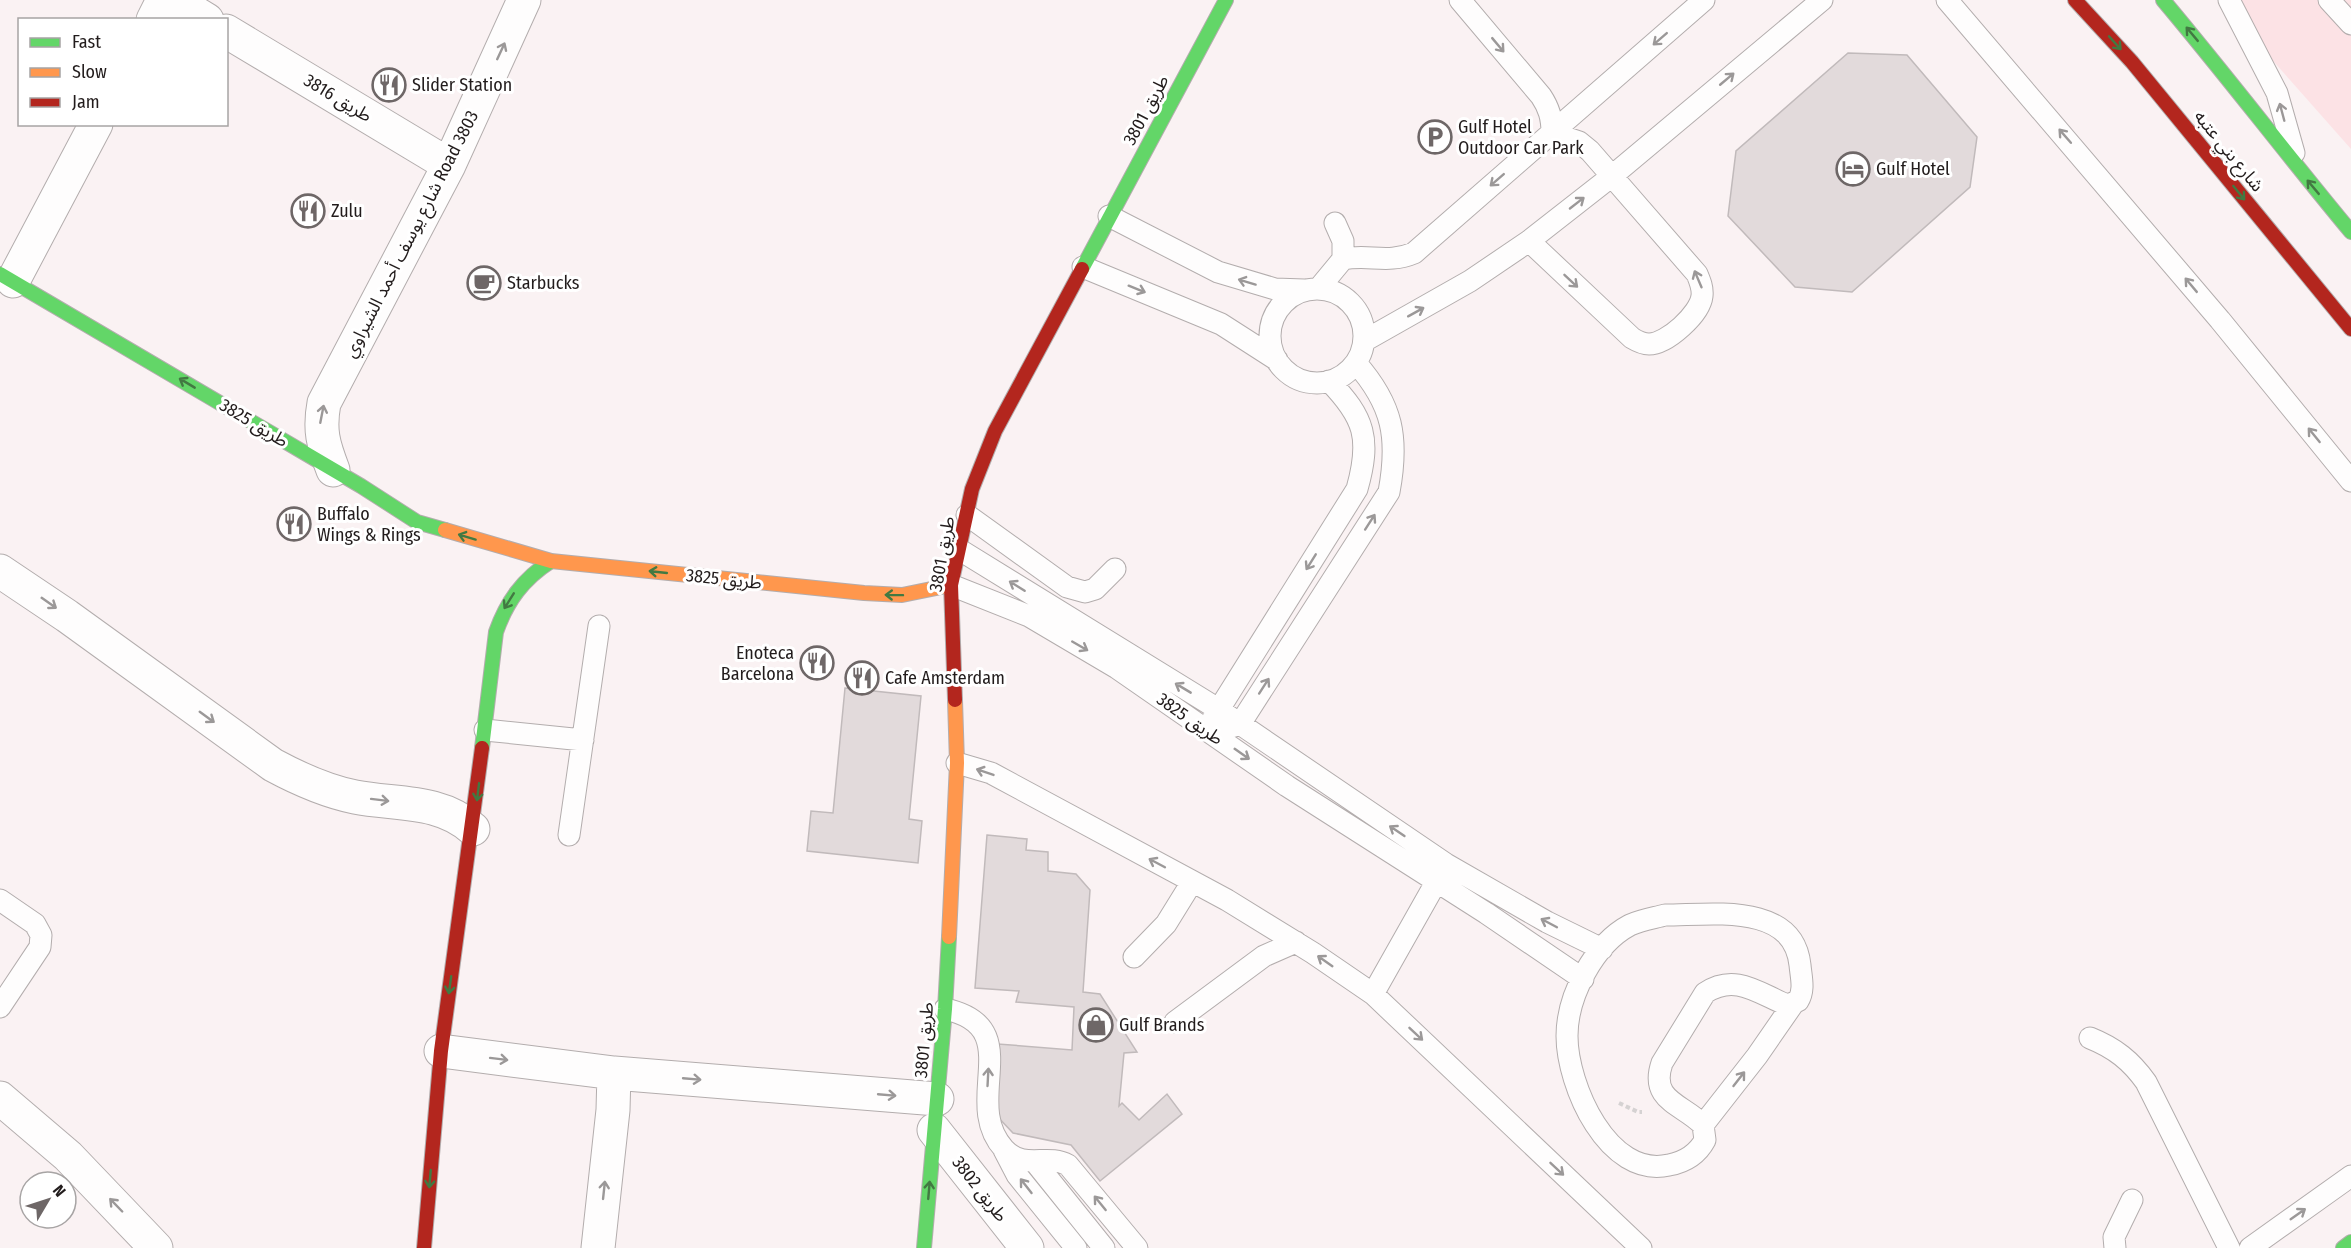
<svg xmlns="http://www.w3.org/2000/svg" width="2351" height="1248" font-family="'Fira Sans Condensed','Noto Sans Arabic',sans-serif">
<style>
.green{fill:#fce2e5}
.building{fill:#e2dadb;stroke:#c1babb;stroke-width:1.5}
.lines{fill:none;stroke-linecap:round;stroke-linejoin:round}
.lane-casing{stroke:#b3adad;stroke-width:23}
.street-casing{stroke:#b3adad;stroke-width:35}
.fast-casing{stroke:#b3adad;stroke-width:16}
.slow-casing{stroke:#b3adad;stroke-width:16}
.jam-casing{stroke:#b3adad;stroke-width:16}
.path{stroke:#d5d2d2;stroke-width:4;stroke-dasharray:4.5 3;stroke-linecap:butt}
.lane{stroke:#fefdfd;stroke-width:21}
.street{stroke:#fefdfd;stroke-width:33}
.fast{stroke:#63d668;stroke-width:14}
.slow{stroke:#ff974d;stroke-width:14}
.jam{stroke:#b3261e;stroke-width:14}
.oneway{stroke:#427942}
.oneway2{stroke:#9b9898}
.labels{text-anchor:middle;stroke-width:6;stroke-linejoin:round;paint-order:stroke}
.poi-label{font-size:18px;fill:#221c1c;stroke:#fff;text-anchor:start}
.street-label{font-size:18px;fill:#221c1c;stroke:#fff}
</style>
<rect width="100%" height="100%" fill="#faf2f3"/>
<!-- green -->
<path class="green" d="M2239,0h112v149l-84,-95z"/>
<!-- building -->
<path class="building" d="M1848,53l59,2 70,82 -7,50 -118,105 -57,-5 -67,-71 8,-65z
M845,688l76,8 -12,123 13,2 -4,42 -111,-12 4,-40 22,2z
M987,835l40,4 -1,11 22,2v19l28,3 14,16 -7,102 17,2 37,58 -13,1 -5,53 3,-3 17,17 28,-26 15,20 -82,67 -29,-36 -58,-12 -18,-19 3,-70 74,6 2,-43 -58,-5 3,-11 -44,-3z"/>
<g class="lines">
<defs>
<path id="lane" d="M1460,0l81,96c8,12 11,22 11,37l27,9 11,9 107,123c3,7 6,14 5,22 -2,18 -35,48 -53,48 -6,0 -12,-3 -17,-6l-103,-97
M1947,0l273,320 131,161
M2229,0l48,93 17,60
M2329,0l22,24
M1109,216l109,56 57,17 29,1
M1335,223l8,18v18
M1083,267l138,57 56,36
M1319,288l24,-29c26,-5 45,5 71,-6l290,-253
M1270 336a47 47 0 1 1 94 0a47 47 0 1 1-94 0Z
M1364,341l106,-60 59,-40 83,-65 210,-176
M967,515l100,72 18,5 10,-3 20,-20
M960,550l258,159 228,155 101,58 55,27
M951,585l78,31 88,52 170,118 199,127 97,66
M1211,722l146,-233c14,-50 8,-71 -28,-108
M1228,728l12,-4 149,-232c10,-54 4,-87 -33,-129
M485,730l98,10
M957,763l34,10 236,127 86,53 60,41 268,254
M569,835l30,-209
M0,900l35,24 6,11 -1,12 -40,60
M1665,915c47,0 128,-13 135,50 1,12 5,25 -2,36l-11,4c-29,-12 -52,-32 -82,-12l-43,70c-13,38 21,41 41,62l2,15c-8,15 -20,22 -36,25 -61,14 -102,-80 -102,-129 0,-40 27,-92 63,-111 11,-5 24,-7 35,-10z
M1134,957l32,-33 26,-42
M1373,994l70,-124
M945,1009c84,18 15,92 59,140 21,22 42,4 64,16l69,83
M1175,1022l89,-66 32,-14
M2090,1038c25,10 41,23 56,44l83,166
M1703,1125l54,-69 36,-52
M1004,1150l13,25 59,73
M1035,1162l69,86
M2115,1248l-1,-11 18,-37
M2250,1248l101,-72"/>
<path id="street" d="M174,0l33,20
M153,20l10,-20
M226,31l223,134
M13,281l83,-157
M333,470c-10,-26 -14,-40 -9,-67l125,-238 75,-165
M0,571l67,45 206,149c26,14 52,26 82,32 41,8 85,2 118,32
M441,1051l173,22 323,26
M0,1098l68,58 88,92
M934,1130l93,118
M598,1248l15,-138 1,-37"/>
<path id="fast" d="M2163,0c64,76 124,155 188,232
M1082,269l144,-269
M0,274l361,212 56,36 28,8
M482,748l14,-116c11,-31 27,-53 55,-71
M924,1248l21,-239 4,-72
M2343,1248l8,-6"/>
<path id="slow" d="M445,530l106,31 313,32 38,2 49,-10
M949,937l8,-174 -2,-63"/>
<path id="jam" d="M2075,0l57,62 219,267
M955,700l-4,-115 21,-96 23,-58 87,-162
M424,1248l17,-197 41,-303"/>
</defs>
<!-- lane casing -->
<use href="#lane" class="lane-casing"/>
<!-- street casing -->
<use href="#street" class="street-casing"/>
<!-- fast casing -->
<use href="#fast" class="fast-casing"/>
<!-- slow casing -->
<use href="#slow" class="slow-casing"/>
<!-- jam casing -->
<use href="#jam" class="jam-casing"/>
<!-- path -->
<path class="path" d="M1619,1103l19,9h4"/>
<!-- lane -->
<use href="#lane" class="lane"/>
<!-- street -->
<use href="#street" class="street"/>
<!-- fast -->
<use href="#fast" class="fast"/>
<!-- slow -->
<use href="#slow" class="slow"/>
<!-- jam -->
<use href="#jam" class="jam"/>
</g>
<!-- one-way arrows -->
<defs><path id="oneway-shaft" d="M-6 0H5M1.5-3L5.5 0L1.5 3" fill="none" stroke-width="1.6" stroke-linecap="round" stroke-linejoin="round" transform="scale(1.5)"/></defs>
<g class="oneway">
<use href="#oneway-shaft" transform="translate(2192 34) rotate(-130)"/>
<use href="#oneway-shaft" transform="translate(2115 43) rotate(48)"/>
<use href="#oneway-shaft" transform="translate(2313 187) rotate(-130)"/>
<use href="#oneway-shaft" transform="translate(2239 193) rotate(51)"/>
<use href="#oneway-shaft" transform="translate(187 383) rotate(-149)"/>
<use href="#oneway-shaft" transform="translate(467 537) rotate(-163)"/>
<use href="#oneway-shaft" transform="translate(658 572) rotate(-174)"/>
<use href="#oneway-shaft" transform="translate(894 595) rotate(-179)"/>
<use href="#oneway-shaft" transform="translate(509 601) rotate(122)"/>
<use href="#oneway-shaft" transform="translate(478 792) rotate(97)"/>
<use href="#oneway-shaft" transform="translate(450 985) rotate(98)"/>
<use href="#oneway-shaft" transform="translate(430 1179) rotate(95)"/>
<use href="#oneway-shaft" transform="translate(929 1190) rotate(-85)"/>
</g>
<g class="oneway2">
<use href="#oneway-shaft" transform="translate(1660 39) rotate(139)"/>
<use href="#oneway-shaft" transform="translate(1498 45) rotate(50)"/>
<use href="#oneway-shaft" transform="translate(501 51) rotate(-65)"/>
<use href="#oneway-shaft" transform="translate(1727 79) rotate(-40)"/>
<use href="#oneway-shaft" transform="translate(2282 112) rotate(-105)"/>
<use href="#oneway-shaft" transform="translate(2065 136) rotate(-131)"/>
<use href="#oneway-shaft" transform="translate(1497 180) rotate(139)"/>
<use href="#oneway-shaft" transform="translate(1577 203) rotate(-38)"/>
<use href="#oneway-shaft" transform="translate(1698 279) rotate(-113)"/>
<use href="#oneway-shaft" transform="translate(1571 281) rotate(43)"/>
<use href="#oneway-shaft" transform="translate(1247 282) rotate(-163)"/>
<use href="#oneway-shaft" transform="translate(2191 285) rotate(-130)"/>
<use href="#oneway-shaft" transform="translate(1137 289) rotate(22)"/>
<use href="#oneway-shaft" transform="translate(1416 312) rotate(-29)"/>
<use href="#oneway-shaft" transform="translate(322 414) rotate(-79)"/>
<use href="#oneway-shaft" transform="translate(2314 435) rotate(-129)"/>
<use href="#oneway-shaft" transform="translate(1370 522) rotate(-57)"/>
<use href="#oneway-shaft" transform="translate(1311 562) rotate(122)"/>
<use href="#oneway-shaft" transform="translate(1017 586) rotate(-148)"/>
<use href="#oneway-shaft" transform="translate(49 603) rotate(35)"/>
<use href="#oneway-shaft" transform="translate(1080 646) rotate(30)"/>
<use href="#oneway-shaft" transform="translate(1264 686) rotate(-57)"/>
<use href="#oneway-shaft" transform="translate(1183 688) rotate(-149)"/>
<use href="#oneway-shaft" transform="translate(207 717) rotate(36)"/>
<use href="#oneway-shaft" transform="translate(1242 754) rotate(35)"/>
<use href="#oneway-shaft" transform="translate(985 772) rotate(-161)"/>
<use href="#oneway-shaft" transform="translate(380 800) rotate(7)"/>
<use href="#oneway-shaft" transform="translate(1397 831) rotate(-146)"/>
<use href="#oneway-shaft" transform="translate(1157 863) rotate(-152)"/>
<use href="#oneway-shaft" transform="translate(1549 923) rotate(-152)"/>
<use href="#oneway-shaft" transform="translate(1325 961) rotate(-145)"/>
<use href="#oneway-shaft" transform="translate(1416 1034) rotate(43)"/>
<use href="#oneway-shaft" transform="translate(499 1059) rotate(7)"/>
<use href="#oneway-shaft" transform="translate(988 1077) rotate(-87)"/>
<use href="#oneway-shaft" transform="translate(692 1079) rotate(5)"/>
<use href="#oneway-shaft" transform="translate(1739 1079) rotate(-52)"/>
<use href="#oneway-shaft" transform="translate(887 1095) rotate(5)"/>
<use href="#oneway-shaft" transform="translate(1557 1169) rotate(43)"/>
<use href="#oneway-shaft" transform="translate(1026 1186) rotate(-128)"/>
<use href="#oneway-shaft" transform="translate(604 1190) rotate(-84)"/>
<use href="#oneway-shaft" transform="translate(1100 1203) rotate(-129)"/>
<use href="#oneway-shaft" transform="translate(116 1205) rotate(-134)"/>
<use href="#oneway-shaft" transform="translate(2298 1214) rotate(-35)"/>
</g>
<!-- icons -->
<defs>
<symbol id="restaurant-ring" viewBox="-11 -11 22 22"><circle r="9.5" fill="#fff" stroke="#6e6767" stroke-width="1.5"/><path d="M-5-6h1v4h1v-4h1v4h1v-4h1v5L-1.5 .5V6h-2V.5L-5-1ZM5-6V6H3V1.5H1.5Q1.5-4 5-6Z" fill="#6e6767"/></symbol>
<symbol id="parking-ring" viewBox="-11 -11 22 22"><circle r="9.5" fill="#fff" stroke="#6e6767" stroke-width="1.5"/><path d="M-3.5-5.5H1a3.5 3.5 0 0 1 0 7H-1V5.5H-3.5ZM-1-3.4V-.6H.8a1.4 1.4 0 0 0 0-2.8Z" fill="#6e6767"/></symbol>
<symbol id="hotel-ring" viewBox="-11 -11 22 22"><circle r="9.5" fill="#fff" stroke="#6e6767" stroke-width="1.5"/><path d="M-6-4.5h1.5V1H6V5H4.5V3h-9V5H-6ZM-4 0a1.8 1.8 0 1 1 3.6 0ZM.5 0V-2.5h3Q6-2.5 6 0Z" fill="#6e6767"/></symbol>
<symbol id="cafe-ring" viewBox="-11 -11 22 22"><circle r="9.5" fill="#fff" stroke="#6e6767" stroke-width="1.5"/><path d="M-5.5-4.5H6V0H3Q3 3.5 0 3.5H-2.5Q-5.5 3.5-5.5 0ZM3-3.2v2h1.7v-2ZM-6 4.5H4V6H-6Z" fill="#6e6767"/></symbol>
<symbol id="shop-ring" viewBox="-11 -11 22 22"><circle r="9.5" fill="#fff" stroke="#6e6767" stroke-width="1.5"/><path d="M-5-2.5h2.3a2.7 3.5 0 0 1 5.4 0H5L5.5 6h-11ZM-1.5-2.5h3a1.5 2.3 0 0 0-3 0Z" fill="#6e6767"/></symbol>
</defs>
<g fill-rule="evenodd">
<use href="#restaurant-ring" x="370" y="66" width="38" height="38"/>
<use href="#parking-ring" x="1416" y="118" width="38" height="38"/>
<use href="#hotel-ring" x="1834" y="150" width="38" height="38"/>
<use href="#restaurant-ring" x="289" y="192" width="38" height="38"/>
<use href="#cafe-ring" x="465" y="264" width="38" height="38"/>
<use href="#restaurant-ring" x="275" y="505" width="38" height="38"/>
<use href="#restaurant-ring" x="798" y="644" width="38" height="38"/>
<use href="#restaurant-ring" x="843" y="659" width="38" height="38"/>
<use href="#shop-ring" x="1077" y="1006" width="38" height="38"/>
</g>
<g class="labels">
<!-- poi labels -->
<g class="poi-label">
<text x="412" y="91">Slider Station</text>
<text x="1458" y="133">Gulf Hotel<tspan x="1458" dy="21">Outdoor Car Park</tspan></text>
<text x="1876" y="175">Gulf Hotel</text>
<text x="331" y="217">Zulu</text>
<text x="507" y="289">Starbucks</text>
<text x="317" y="520">Buffalo<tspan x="317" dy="21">Wings &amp; Rings</tspan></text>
<text x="794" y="659" text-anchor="end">Enoteca<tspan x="794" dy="21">Barcelona</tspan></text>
<text x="885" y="684">Cafe Amsterdam</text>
<text x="1119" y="1031">Gulf Brands</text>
</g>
<!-- street labels -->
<g class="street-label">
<text transform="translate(338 98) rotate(31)" y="6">طريق 3816</text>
<text transform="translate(1146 110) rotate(-62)" y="6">طريق 3801</text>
<text transform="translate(2229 151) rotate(51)" y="6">شارع بني عتبه</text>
<text transform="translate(411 234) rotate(-63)" y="6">شارع يوسف أحمد الشيراوي Road 3803</text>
<text transform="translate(254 423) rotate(31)" y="6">طريق 3825</text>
<text transform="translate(942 554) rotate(-80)" y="6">طريق 3801</text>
<text transform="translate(724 579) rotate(6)" y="6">طريق 3825</text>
<text transform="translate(1190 719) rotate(35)" y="6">طريق 3825</text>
<text transform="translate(924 1040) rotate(-85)" y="6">طريق 3801</text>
<text transform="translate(980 1189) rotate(52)" y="6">طريق 3802</text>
</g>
</g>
<!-- legend -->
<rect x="18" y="18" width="210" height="108" fill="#ffffff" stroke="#a7a4a4" stroke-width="1.5"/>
<rect x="30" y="38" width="30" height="9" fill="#63d668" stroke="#a7a4a4" stroke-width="1.5"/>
<text x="72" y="48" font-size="18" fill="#221c1c">Fast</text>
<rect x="30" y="68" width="30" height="9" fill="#ff974d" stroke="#a7a4a4" stroke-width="1.5"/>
<text x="72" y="78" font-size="18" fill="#221c1c">Slow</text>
<rect x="30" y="98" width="30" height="9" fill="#b3261e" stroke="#a7a4a4" stroke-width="1.5"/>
<text x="72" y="108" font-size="18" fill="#221c1c">Jam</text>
<!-- north arrow -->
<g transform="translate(48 1200) rotate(51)"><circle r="28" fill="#ffffff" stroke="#a7a4a4" stroke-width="1.5"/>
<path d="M0-4.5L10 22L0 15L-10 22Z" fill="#6e6767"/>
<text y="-9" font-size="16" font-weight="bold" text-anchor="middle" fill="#221c1c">N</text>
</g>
</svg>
